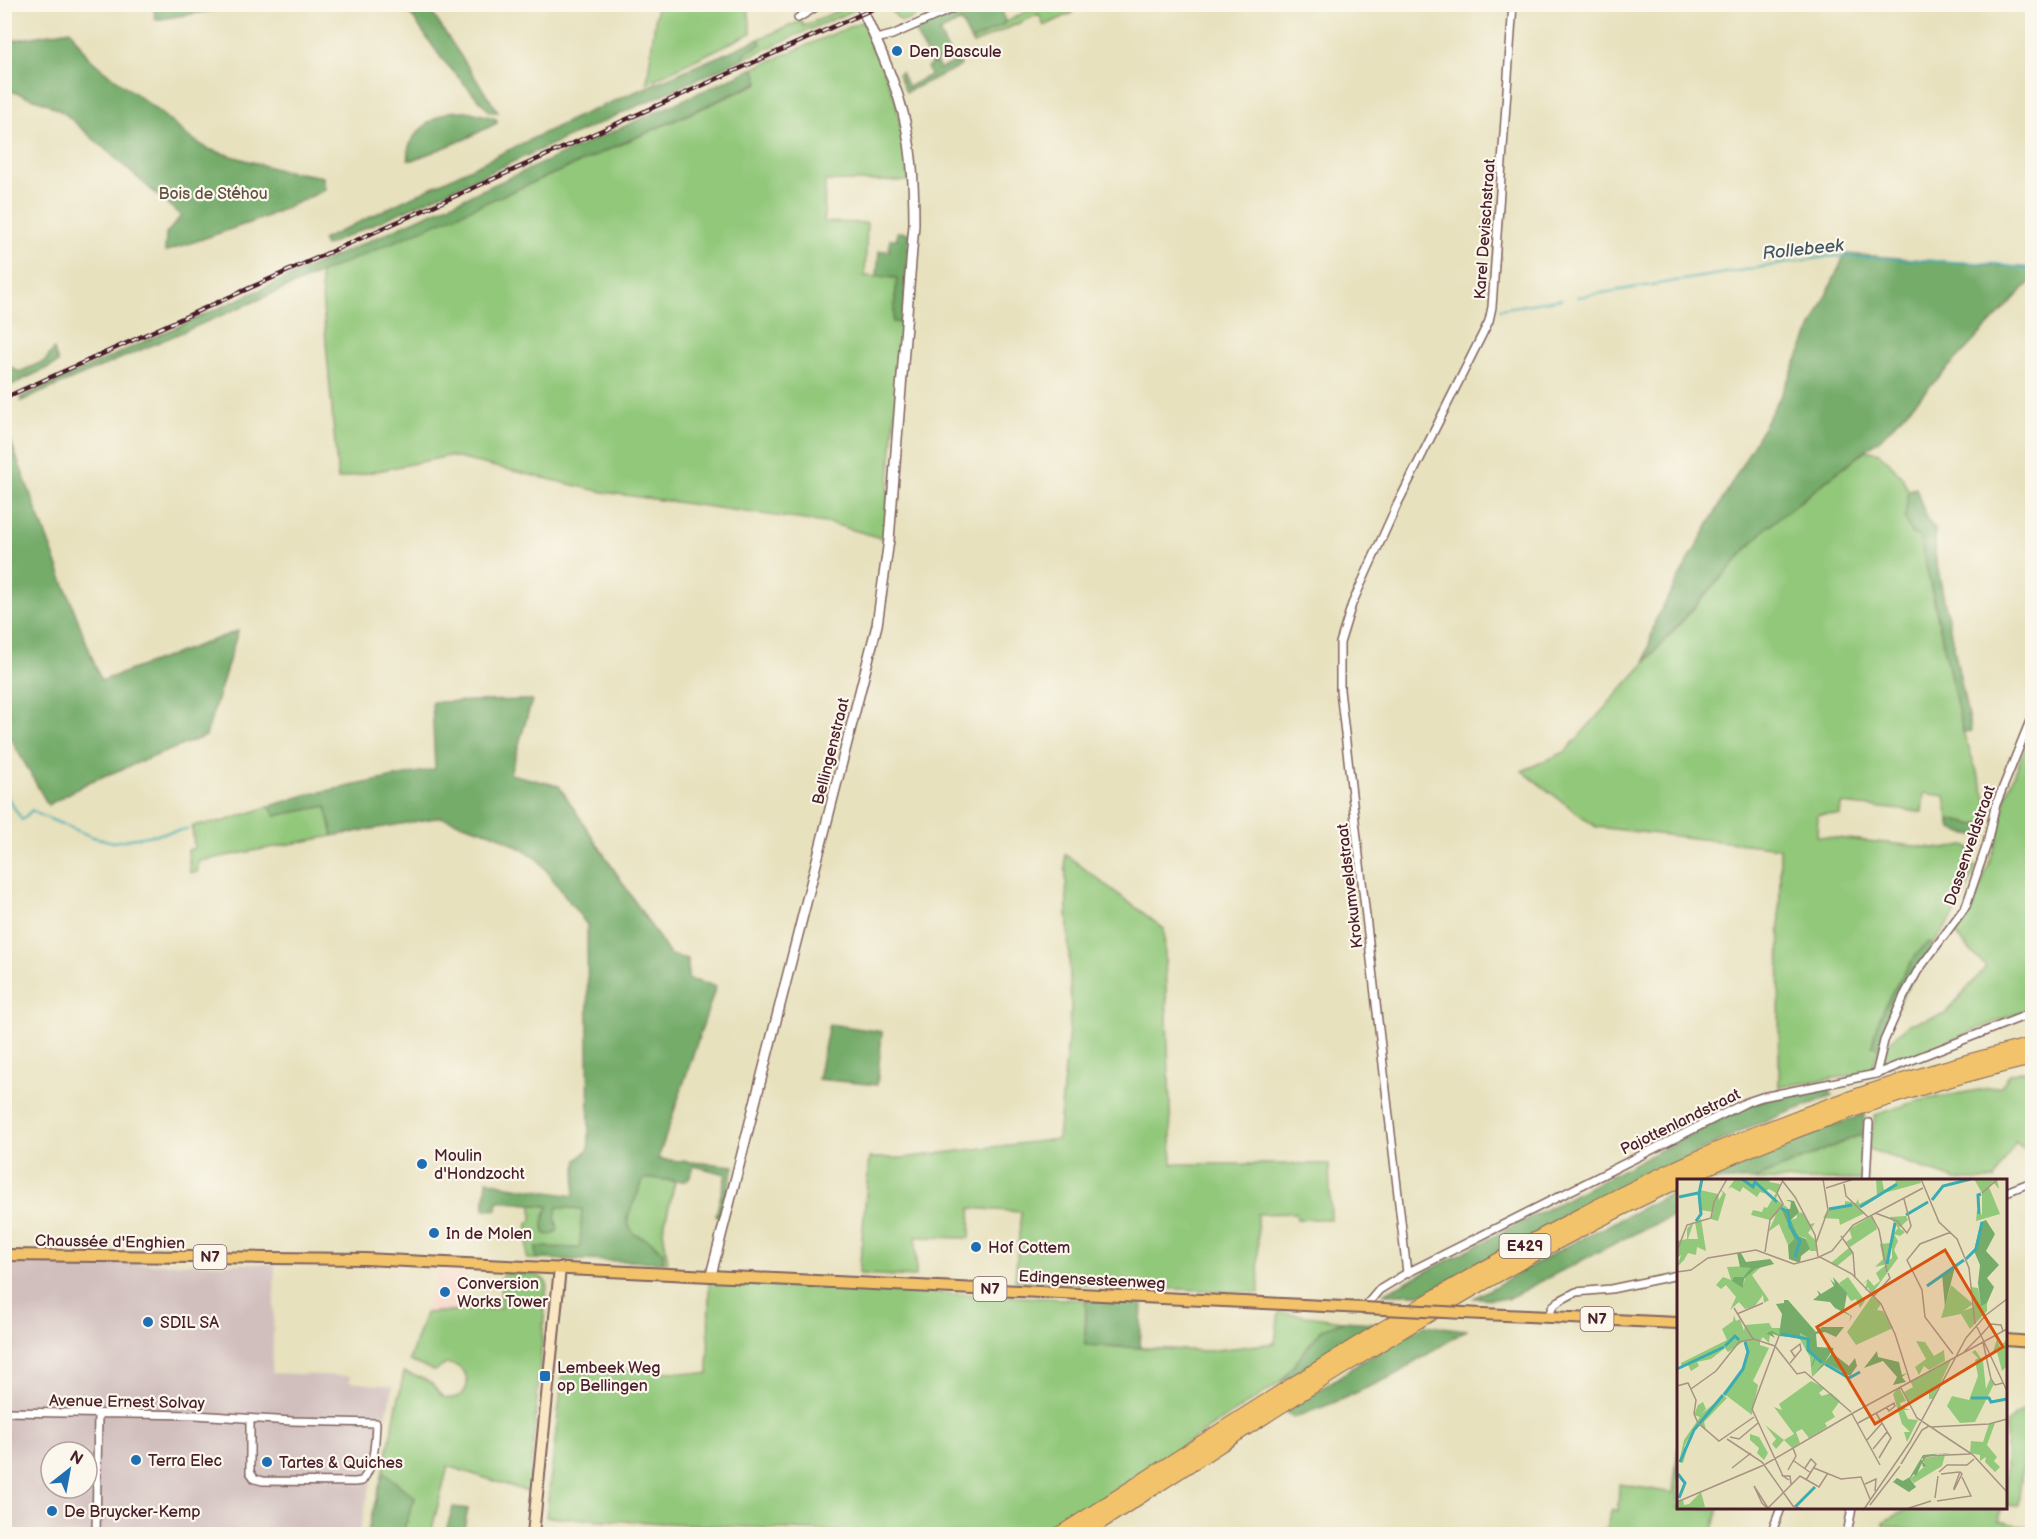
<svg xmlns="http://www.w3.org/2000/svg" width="2037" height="1539" font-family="'Balsamiq Sans',sans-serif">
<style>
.built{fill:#f6d2c4}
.industrial{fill:#d1bfbe;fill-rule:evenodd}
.green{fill:#92c87a;stroke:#6e7452;stroke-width:1.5}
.forest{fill:#75ac6a;stroke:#60664a;stroke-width:1.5}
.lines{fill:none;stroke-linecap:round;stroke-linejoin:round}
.stream{stroke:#3aacb2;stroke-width:2}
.minor-casing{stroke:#81635e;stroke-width:10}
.tertiary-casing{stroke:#81635e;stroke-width:12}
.secondary-casing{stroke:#81635e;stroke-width:14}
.primary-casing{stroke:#81635e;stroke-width:14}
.motorway-casing{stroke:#81635e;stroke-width:16}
.minor{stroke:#fff;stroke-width:7}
.tertiary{stroke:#fff;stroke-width:9}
.secondary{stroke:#fae7c3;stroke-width:10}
.primary{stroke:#f2c36a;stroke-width:10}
.motorway{stroke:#f2c36a;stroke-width:14}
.rail-casing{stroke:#4a1f2b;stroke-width:4.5}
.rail{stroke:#fbf7ec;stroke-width:2;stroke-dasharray:7;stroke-linecap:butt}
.primary-bridge-casing{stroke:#81635e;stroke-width:14;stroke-linecap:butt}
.primary-bridge{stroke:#f2c36a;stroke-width:10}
.poi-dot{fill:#1f6fb2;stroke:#fbf7ec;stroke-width:2}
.labels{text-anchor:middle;stroke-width:4.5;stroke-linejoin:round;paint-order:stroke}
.shield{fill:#fbf7ec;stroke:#7f6065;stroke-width:1.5}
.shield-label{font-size:15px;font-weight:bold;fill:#4a1f2b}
.poi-label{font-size:16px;fill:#4a1f2b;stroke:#fbf7ec;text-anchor:start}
.park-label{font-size:16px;fill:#605243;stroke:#fbf7ec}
.street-label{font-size:16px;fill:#4a1f2b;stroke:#fbf7ec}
.water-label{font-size:18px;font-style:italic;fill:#445761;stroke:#fbf7ec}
.inset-river{fill:none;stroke:#3aacb2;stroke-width:3}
.inset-road{fill:none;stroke:#a89383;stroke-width:1.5}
.view{fill:#d8530f;fill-opacity:0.15;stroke:#d8530f;stroke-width:3}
.inset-edge{fill:none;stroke:#4a1f2b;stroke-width:3}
</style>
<rect width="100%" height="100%" fill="#fbf7ec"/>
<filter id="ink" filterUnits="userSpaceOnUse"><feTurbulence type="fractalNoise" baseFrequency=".0167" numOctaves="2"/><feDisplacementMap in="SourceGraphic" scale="12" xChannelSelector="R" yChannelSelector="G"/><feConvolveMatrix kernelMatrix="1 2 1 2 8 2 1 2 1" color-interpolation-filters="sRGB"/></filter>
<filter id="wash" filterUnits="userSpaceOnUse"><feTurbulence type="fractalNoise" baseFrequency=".008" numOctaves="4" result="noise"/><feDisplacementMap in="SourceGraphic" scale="24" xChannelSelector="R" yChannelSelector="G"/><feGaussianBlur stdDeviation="1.35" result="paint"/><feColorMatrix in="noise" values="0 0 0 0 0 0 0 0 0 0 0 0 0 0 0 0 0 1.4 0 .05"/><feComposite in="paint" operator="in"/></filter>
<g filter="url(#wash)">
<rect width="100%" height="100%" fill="#e7e1be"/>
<!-- built -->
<path class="built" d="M440,1270l27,2 -5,39 -37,2 11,-38z"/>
<!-- industrial -->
<path class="industrial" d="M5,1263l270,1 -3,109 78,3v6l43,4 -34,148h-354zM51,1452h36v36h-36z"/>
<!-- green -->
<path class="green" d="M657,5h91l3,28 -104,50z
M850,5h5l2,4 -112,49 -3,-4 19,-10 -2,-5 42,-18 3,5z
M896,5v-1l42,1 -30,15 -7,1 -13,-13z
M1038,5h33l1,8 -28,13 -5,-12 -66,30 -2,-3z
M863,21l32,78 7,32 7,50h-84l-1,41 43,1 -2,53 32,2 -4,44 10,1 -19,216 -51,-15 -230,-32 -154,-36 -111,23 -18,-206 261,-111 178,-79 -5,-15z
M1866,450l13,3 10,9 13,15 6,13 -1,19 13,29 43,194 26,74 -3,16 -11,3 -26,-6 -4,-23 -21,-3 -2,19 -81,-8 -1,11 -22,-1 -1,22 128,13 18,-4 10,6 -3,9 6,7 -17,41 -25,36 -36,40 -25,83 -6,5 -7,2 -81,13 1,-239 -184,-21 -74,-56 43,-19 201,-224z
M2032,730v277l-144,59 -3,-3 -1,-7 5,-14 20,-18 36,-10 41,-47 -32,-34 18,-22 26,-73 9,-45z
M270,806l5,10 52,-10 6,30 -134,25 -2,11 -7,1 -2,-23 6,-2 -2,-22 33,-5z
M1065,854l99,75 8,235h157l2,55h-34l-1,-6 -39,1 2,79 -244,-12 6,-69 -50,-4 -1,30 -54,-1v40l-57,-3 10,-116h33l156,-19 13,-131z
M2032,1068v87l-17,-13 -21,38h-38l-87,-31 6,-34 42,-14 84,-15 9,-12z
M1862,1134l-1,46h-108z
M655,1178l20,4 -12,48 5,33 -5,-1v-10c-5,-4 -9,-9 -15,-12 -4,-2 -9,-3 -13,-5 -17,-12 2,-42 9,-56z
M532,1205l17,1 -5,9 -1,14 14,-4 -2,-6 2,-12 25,2 -2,39 -44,-1v12h-9l1,-36 4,-2z
M502,1273c15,1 37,-4 45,11l-18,208 -81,-26 -16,63 13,3v2h-43l13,-36 -32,-26 21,-100c9,3 19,6 27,11 7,5 9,20 25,14 20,-7 11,-34 -10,-33l-11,7 -26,-10 16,-48 75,-5z
M709,1282l377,18 -1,45 123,6 67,-8 4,-31 64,9 -22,9 -41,53 -234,151h-178v-1l-322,-16 17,-145 76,-2 69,4z
M2027,1405l-2,41 -7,60 -12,-1v-81z
M1678,1448v60h41l-7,26h-108l8,-25 6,2 1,-27 54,9z
M1911,1508h91l-3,13 33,7v6h-104l-45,-9v-3z"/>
<!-- forest -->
<path class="forest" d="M226,5v3l-70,12 -3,-15z
M404,5h25l-1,2 70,105h-8l-48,-53z
M967,5h34l4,16 -2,4 -32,16 -10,-20 -22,11 11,23 -19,8 -18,-35z
M70,30l18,27 14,12 51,38 36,30 19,12 68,20 47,8 2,13 -62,28 -98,34 1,-18 15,-18 -117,-103 -18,-10 -41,-14v-47z
M759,39l2,5 -18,10 2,4 -420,188 -3,-6 257,-124z
M958,61l3,5 -55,26 -8,-18 3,-2 7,15 22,-12 -3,-8 9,-5 4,7z
M754,68l5,14 -178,80 -560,239v-4z
M467,111l27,7 3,2v3l-34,17 -50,20 -5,-1c-4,-21 23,-41 41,-47 6,-1 12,-1 18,-1z
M897,232l13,1 -7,90 -10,-1 4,-44 -20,-2 2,-25h10l1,-12h7z
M1845,254l187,14v12l-150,157 -116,91 -121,133 10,-40 127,-228z
M54,349l4,14 -53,25v-25l14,9 26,-11z
M4,424l97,257 137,-50 -32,105 -117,46 -41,23 -43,-77z
M1916,488l11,32 8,9v26l36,176 -8,1 -43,-194 -9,-5 -6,-15 3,-28z
M532,700l-22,74 49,12 111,169 18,4v20l28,7 -58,173 76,7 -13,53 -5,-3 10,-42 -32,-8 -3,9 -5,6c-14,1 -28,-4 -42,-2l-17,39 2,8 5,8 16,7 13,11v10l-127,-3v-12l44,1 2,-39 -25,-2 -2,12 3,10 -3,5 -6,1 -5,-2 -1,-10 5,-17 -50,-5 -1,9 -13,-1 3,-29 21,6 66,10 3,-36 12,-11 -2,-224 -50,-67 -40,-23 -56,-18 -108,19 -7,-30 -52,10 -4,-10 36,-11 129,-26 -3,-67z
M1988,817c0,26 -20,18 -37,12l-2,-10 26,6 10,-3z
M1929,942l5,2c-21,34 -42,66 -55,104l-7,-2c2,-8 3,-16 6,-24 8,-20 34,-68 51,-80z
M829,1024l53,8 -5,53 -59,-6z
M1827,1087l5,9 -85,32 -219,110 -104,56h-41l343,-178 37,-16z
M1865,1114l-3,20 -109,46h-54l120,-49z
M1678,1190v24l-53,24 -118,61 -33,-1 97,-54z
M1086,1300l56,1 -2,47 -55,-3z
M1343,1321l34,2 -97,60 41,-53z
M1425,1325l41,5 -73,46 -60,27 -40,15 -7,-6 77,-51z
M383,1472l32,26 -13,36h-26l-8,-4z
M453,1507l15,2 -5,25h-18z"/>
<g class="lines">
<!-- stream -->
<path class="stream" d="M1577,297l254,-41 167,8 34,7
M1500,309l62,-10
M4,792l18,28 10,-10 8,5 53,22 20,5 75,-13"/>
</g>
</g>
<g filter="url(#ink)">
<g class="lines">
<defs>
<path id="minor" d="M798,18l23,-14
M876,39l16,-4 71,-31
M1876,1074l8,-33 20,-45 13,-24 49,-66 21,-62 8,-37 37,-91
M1866,1180l3,-57
M2006,1192l26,-10
M1407,1273l-67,-583v-47l12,-39 45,-99 92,-184 3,-14 21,-303
M1364,1308l15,-18 28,-17 340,-171 15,-5 114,-23 156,-61
M1548,1317l5,-11 6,-5 17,-9 35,-3 67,-14
M4,1412l191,3 97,6 84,2c-1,21 -1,41 -14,58l-7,1 -92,-1 -8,-2 -5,-7v-53
M96,1534l2,-120
M1771,1534l10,-26
M1847,1534l5,-26"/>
<path id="tertiary" d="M711,1275l166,-650 12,-85 25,-316c0,-41 -2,-84 -15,-125 -10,-32 -25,-63 -39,-95"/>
<path id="secondary" d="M533,1534l27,-266"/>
<path id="primary" d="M4,1255l361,4 999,49
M1483,1314l195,9
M2006,1340l26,2"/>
<path id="motorway" d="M1680,1180c113,-53 230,-93 352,-122
M1060,1534c123,-79 246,-160 372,-235 93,-55 188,-108 287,-150 102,-44 206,-78 313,-104
M1082,1534c194,-125 387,-255 596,-353"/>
</defs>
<!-- minor casing -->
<use href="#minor" class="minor-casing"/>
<!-- tertiary casing -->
<use href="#tertiary" class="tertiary-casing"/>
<!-- secondary casing -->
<use href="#secondary" class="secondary-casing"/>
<!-- primary casing -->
<use href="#primary" class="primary-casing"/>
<!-- motorway casing -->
<use href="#motorway" class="motorway-casing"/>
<!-- minor -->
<use href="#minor" class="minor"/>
<!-- tertiary -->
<use href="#tertiary" class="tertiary"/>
<!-- secondary -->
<use href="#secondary" class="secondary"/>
<!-- primary -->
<use href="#primary" class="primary"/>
<!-- motorway -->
<use href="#motorway" class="motorway"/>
<defs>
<path id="rail" d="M4,398l880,-394"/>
</defs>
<!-- rail casing -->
<use href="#rail" class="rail-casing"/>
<!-- rail -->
<use href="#rail" class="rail"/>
<defs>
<path id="primary-bridge" d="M1364,1308l119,6"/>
</defs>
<!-- primary-bridge casing -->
<use href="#primary-bridge" class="primary-bridge-casing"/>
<!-- primary-bridge -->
<use href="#primary-bridge" class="primary-bridge"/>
</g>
</g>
<!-- markers -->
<g class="poi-dot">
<circle cx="897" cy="51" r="6"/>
<circle cx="422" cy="1164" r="6"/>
<circle cx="434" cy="1233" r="6"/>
<circle cx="976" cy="1247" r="6"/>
<circle cx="445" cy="1292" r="6"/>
<circle cx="148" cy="1322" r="6"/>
<rect x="539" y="1370" width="12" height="12" rx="3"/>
<circle cx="136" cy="1460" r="6"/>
<circle cx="267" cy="1462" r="6"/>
<circle cx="52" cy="1511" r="6"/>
</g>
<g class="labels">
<!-- shield labels -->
<g class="shield">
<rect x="1499.5" y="1234" width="51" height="24" rx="4.5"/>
<rect x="193.5" y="1245" width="33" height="24" rx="4.5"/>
<rect x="973.5" y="1277" width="33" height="24" rx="4.5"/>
<rect x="1580.5" y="1307" width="33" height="24" rx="4.5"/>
</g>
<g class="shield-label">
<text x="1525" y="1251">E429</text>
<text x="210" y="1262">N7</text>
<text x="990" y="1294">N7</text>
<text x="1597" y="1324">N7</text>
</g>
<!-- poi labels -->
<g class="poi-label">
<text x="909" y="57">Den Bascule</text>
<text x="434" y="1161">Moulin<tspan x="434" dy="18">d'Hondzocht</tspan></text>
<text x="446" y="1239">In de Molen</text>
<text x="988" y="1253">Hof Cottem</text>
<text x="457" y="1289">Conversion<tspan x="457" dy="18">Works Tower</tspan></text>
<text x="160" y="1328">SDIL SA</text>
<text x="557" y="1373">Lembeek Weg<tspan x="557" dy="18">op Bellingen</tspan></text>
<text x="148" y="1466">Terra Elec</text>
<text x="279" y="1468">Tartes &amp; Quiches</text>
<text x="64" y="1517">De Bruycker-Kemp</text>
</g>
<!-- park labels -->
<g class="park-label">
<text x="213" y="199">Bois de Stéhou</text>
</g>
<!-- street labels -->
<g class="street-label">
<text transform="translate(1484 229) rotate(-86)" y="6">Karel Devischstraat</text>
<text transform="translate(830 751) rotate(-76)" y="6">Bellingenstraat</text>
<text transform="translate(1969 845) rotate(-71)" y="6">Dassenveldstraat</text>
<text transform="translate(1349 886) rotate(-97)" y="6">Krokumveldstraat</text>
<text transform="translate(1680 1121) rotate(-26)" y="6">Pajottenlandstraat</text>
<text transform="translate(110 1241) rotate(1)" y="6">Chaussée d'Enghien</text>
<text transform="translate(1092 1279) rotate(3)" y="6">Edingensesteenweg</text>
<text transform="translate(127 1401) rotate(1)" y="6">Avenue Ernest Solvay</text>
</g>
<!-- water labels -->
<g class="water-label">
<text transform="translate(1803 249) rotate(-6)" y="6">Rollebeek</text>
</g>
</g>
<!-- overview -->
<g transform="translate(1677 1179)">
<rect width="330" height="330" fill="#e7e1be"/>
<path d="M58,0h36l-2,3 11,2 -4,15 13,10 -8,-2 13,32 -6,6 -9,-21 -11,8 8,-17 -6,5 -19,-5 2,-5 9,2 2,-5 3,1 9,-15 -7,-4 -5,3h3l7,4 -14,-4 -3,5 -14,-10 -3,5 -9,-5 -3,2zM199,0l6,1 2,10 12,-6 -1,-5h25l1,4 -37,10 -25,15 6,5 -25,12 -1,-6 -16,-1 5,-8 17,-3v-6l11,2 2,-4 1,5 18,-9zM297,0h23l2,10 -6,-7 -4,5 11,27 -24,7 1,-11 5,5v-22zM43,10l6,5 -8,27 -7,-2 2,-7 -12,-2 -2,-16 1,-4 18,4 1,6 4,-7zM119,33l7,1 7,11 5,-1 -7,10 8,8 1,10h-7l-4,-13 -8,-2 -7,-16 6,-2zM195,37l5,13 -27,18 3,6 -16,13 -6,-3 19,-16 -4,-5 6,-4 -3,-9zM229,37l2,4 -9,8 6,4 -5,4 -6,-2 4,7 -4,9 4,8 -24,33 -3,2 -3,-6 -3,4 2,-10 -6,5 7,-7 6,7 6,-5 -4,-8 11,-9 -12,3 8,-8 -3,-15 10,-1 -1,17 3,-2v-22l6,-8 -8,-11zM24,40l5,32 -9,-4 -1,8 -8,-2 -4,7 -7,7 4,-12 -4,3v-17l10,-2v-10l7,-8 -6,18h10l-3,-17zM71,87l4,2 -9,9h-9l9,10 2,-9 10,-10 6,-1 -9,8 17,25 -5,3 -1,-8 -9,12 -9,2 -6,-7 -9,8 6,-13 -10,-12 -5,4 -5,-4 7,-8 8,3 -4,-13zM171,98l17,24 -5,7 -4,-9 -5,2 -12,-18zM274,106l22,19 -10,7 11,-4 -3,-20 7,1 3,16 6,-1v8l-17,18 -9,-15 -20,4zM195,117l9,8 -4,6 6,1 10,17 -37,17 -9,-13zM57,136l2,6 4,-2 4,12 1,-6 24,-2 3,5h9l-2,8 -13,-4 4,3 -1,8 -6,-6 -3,4v4l9,3 -16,33 5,4 -6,30 -29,-22 18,-22 7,-18 -4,-12 -16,11 -3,-4 -14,11 -14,3 2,4 -8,5 -3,-6 -6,3 -1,-5 46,-23 -5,-11 11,-8zM123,154l10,5v14l5,4 -3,10 4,-8 7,5 -11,14 -2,-20 -12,-21zM320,160l3,8 7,-8v27l-5,5 -5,-19 6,-3 -10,3zM239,162l9,1 9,14 10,-6 1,11 -16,9 -5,-4 -5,9 -4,-8 11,-8zM298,171l8,11 3,28 4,-10 4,5 -19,38 -15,1 -13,-17 5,-10 17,4 9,-24 -3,-16 3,-2 -6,-6zM274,181l-18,39h-4v-8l-21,11 -4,-10 9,-5 -3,-6zM134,202l14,7 -6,5 3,3 9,-3 9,8 -8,11 3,5 -10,6 2,4 -18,11 -7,-9 -6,3 4,11 -8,5 -8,-8 -8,9 -4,-5 4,-5 -11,-14 19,15 10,-6 -20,-27 8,3 -3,-6zM222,208l7,14 -6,2 1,4 9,3h-6l4,9 10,1 -11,22 -3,-10h6l-8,-8 -9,-30zM47,217l3,2 -23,24 2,8 -8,-6 -5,6 -9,17 3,2 -4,14 -4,-1 5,-22 16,-23 -6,-2 4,-10 5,-3 3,7 -5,5zM318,244l-8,22 10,12 -3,4 6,6 -5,5 -10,-10 1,-5 -6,4v-6l-10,-2 1,-12 12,1 6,-18zM73,255l9,3 9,16 -4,7 -7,-7 2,-5 -9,-8zM268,276l-3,11 -28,17 -4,-4 15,-13 -2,-8zM24,313l4,15 -28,2v-7l6,-2 1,5 5,-1z" fill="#92c87a"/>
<path d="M109,21h2l6,1 5,11 -8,8 7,16 8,3 4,10 -9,7 -1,7 -11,-4 -1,-14 6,-6 -13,-31 9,1 1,-7zM309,41l9,14 -9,17 13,14 -12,13 7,9 -7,16 -6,3 -3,-23 2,-18 -6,-14 7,-29zM60,74h4l5,9 24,-3 4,5 -19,5 -11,10 -1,9 -11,-7 2,-4h9l8,-9 -11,-1zM278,88l-7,27 -3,13 -3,-33zM156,98l14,16 -3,18 8,5 -3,6 2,-6 -16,-8 -5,-6 -17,-2 6,-5 -2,-5 4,4 13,-8 -4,-7 5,5zM107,121h4l28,32 6,-5h22l-8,10 -11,-5 -9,2 1,13 17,1 -10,15 8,-10 17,13 6,-8 2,8 -7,10 -24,-13 -14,14 11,-14 -7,-5 -3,7 -2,2 4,-11 -6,-5v-13l-9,-5v5l-21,-2 -7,-3 3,5 -9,-5 6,-2 7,4 3,-21 -6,-10 8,-1zM200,172l1,6 21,5 3,13 5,-2 -5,4 4,5 -13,3 4,-8 -14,-16 -19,7zM263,274l-19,6 5,7 -3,1 -1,-4 -6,13 -2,-2 -4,5 6,8 -7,5 -16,-10 4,-4 6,3 7,-4 13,-22 21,-2 11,2z" fill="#75ac6a"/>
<path class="inset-river" d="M65,0l11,8 2,-5 22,20M2,18l19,-4M255,21l11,-14 28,-7M183,28l37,-23M104,29l7,4 2,15 10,14 -5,16M152,30l23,-4M302,35l-1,-19 3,-1M229,36l22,-13M19,42l5,-7 -2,-20 3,-15M289,80l10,-10 6,-27M210,85l8,-41M250,107l37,-26M104,155l27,5v11l14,13M48,167l10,-10 4,4M148,185l24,14 11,-6M0,190l47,-22M47,216l19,-26 5,-17 -3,-10M294,219h18l2,4 16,-3M3,283l14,-32 29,-35M1,295l7,9 -6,15M118,328l20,-20"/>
<path class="inset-road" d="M104,0l14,18 20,38 3,22M244,0l18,43 18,17 12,29 6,56M167,5l2,12 22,21M149,9l28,-9M305,14l16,-14M198,34l22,8 10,12 4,-7 -7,-27M194,36l8,15 8,42M274,53l-31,12 -13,16 15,30 3,27 28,37M164,57l12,17 2,25M139,64l12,-33 -5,-31M0,72l10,-26 24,-7 3,-16 13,-23M88,73l5,-32 13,-16 -6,-11 6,-13M142,78l13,-6 21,-26 70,-37M0,93l14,-2 17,-12 48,-8 38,14 26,-7 32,17 29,30 14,30 15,47M196,118l17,-19 -2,-5M57,129l19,31M60,135l26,-11M300,148l30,64M304,156l10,-11 10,1 2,6M102,157l-27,73 31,67M306,163l8,37 4,6 8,-2M98,167l22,28 8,-2 46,40M287,173l17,-17M113,184l1,-1 9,-11 1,-1 -1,-6 -9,7 4,6M0,207l11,-3 8,17 -2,14 4,9 21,18 35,-24M223,207l17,32 56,37M14,210l25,-18 23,-29 15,-3 21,7M176,234l154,-84M199,234l15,25 -12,20M175,235l28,51M181,244l22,-12 14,-8 1,3 -6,5 -3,-4M254,248l58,-3 18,-5M53,258l9,2 19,-16M50,260l35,23 31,44 10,3M190,261l15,-17M196,270l14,-17M296,276l34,37M117,282l17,12M245,284l3,-7 45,-2M224,285l21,-34 7,-4M55,289l19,-15M128,289l6,-9 5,5 -10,16M137,289l27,11 20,-2 9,22M111,291l8,-14 -3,-8M262,293l8,-7h20l7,-6M283,293l2,2 -8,16v-2zM264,295l18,-2M112,301l-6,-4h7l1,8M188,305l11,-5 -1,12M258,319l3,-22M260,322l34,-5 -9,-19M0,323l87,-37 89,-52M193,326l30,-39M90,329l-5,-5 -8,-17 14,22M90,330l33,-33 19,11 9,-14M187,330l46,-67 56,-104 20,-23 21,-16M229,330l25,-8"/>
<path class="view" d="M268,71l58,97 -128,77 -58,-97z"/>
<rect width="330" height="330" class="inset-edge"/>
</g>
<!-- margin -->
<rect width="2037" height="1539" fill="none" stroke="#fbf7ec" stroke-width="24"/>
<!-- north arrow -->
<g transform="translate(69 1470) rotate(31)"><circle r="28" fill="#fbf7ec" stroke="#b4a19f" stroke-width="1.5"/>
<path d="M0-4.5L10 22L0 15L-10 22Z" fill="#1f6fb2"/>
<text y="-9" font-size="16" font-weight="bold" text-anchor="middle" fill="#4a1f2b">N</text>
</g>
</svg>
